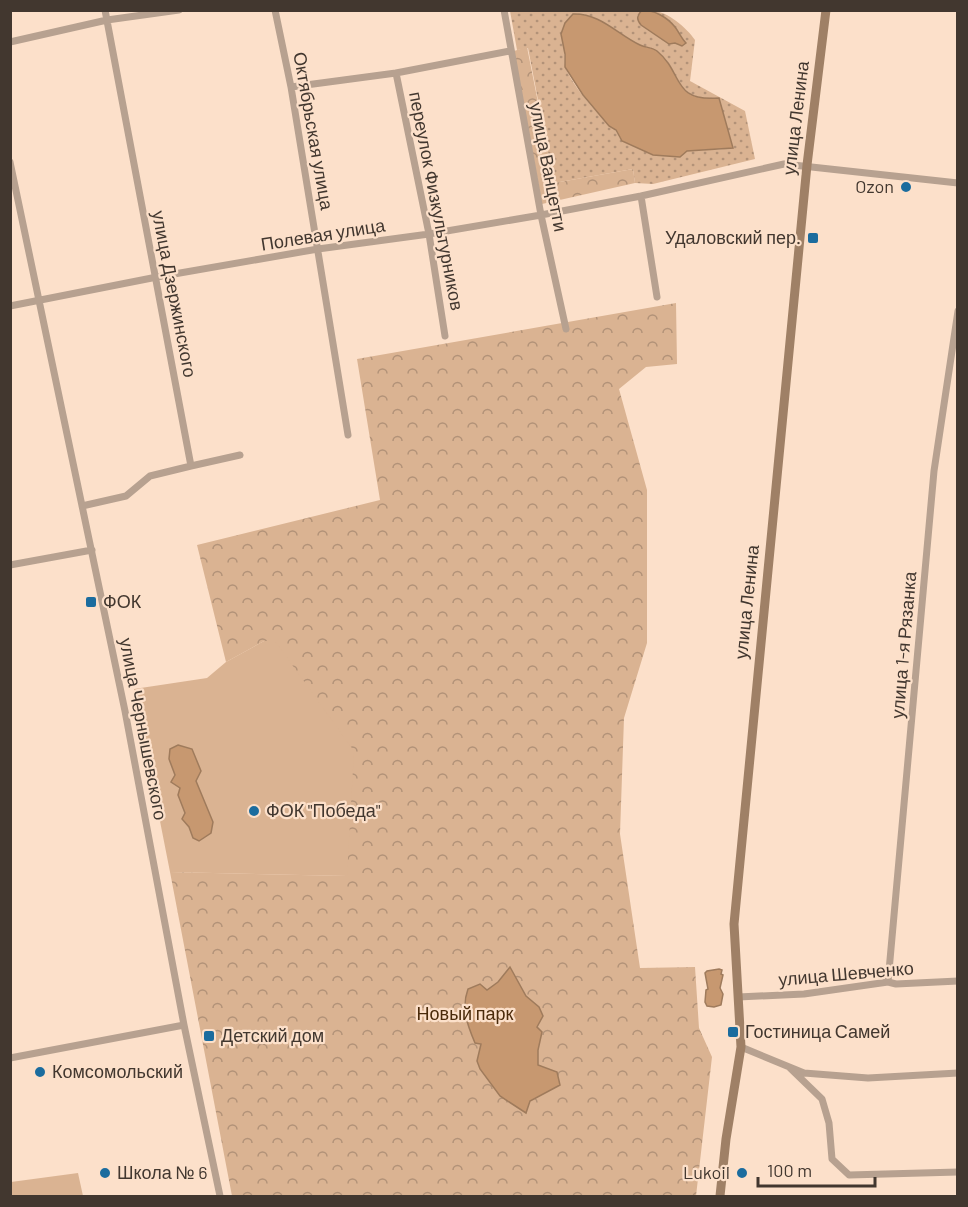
<svg xmlns="http://www.w3.org/2000/svg" width="968" height="1207" font-family="Barlow,sans-serif">
<style>
.grass{fill:url(#grass-dots);fill-rule:evenodd}
.forest{fill:url(#forest-crowns)}
.pitch{fill:#dab392}
.water{fill:#c79870;stroke:#9f7b5c;stroke-width:1.5}
.lines{fill:none;stroke-linecap:round;stroke-linejoin:round}
.street{stroke:#b7a190;stroke-width:7}
.secondary{stroke:#9f8066;stroke-width:9}
.poi-dot{fill:#1b6c9e;stroke:#fce0ca;stroke-width:2}
.labels{text-anchor:middle;stroke-width:4.5;stroke-linejoin:round;paint-order:stroke}
.street-label{font-size:18px;fill:#42372f;stroke:#fce0ca}
.poi-label{font-size:18px;fill:#42372f;stroke:#fce0ca;text-anchor:start}
.park-label{font-size:18px;fill:#4a2a0a;stroke:#fce0ca}
</style>
<defs>
<pattern id="grass-dots" width="8" height="8" patternUnits="userSpaceOnUse" patternTransform="scale(1.5)"><rect width="8" height="8" fill="#dab392"/><path d="M2 2h.1M6 6h.1" fill="none" stroke="#b29278" stroke-width="1.8" stroke-linecap="round"/></pattern>
<pattern id="forest-crowns" width="20" height="18" patternUnits="userSpaceOnUse" patternTransform="scale(1.5)"><rect width="20" height="18" fill="#dab392"/><path d="M2 6a3 3 0 1 1 6 0M12 15a3 3 0 1 1 6 0" fill="none" stroke="#b29278"/></pattern>
</defs>
<rect width="100%" height="100%" fill="#fce0ca"/>
<!-- grass -->
<path class="grass" d="M510,11h132l-5,5 42,20 -3,-8 -23,-17c14,0 34,17 42,29l-5,41 55,30 10,48 -102,25 -18,-1 -2,-14 -79,14 -26,-135 -11,2zM573,14c27,-1 44,19 66,31 6,2 13,2 18,6 25,18 11,41 51,48l25,49c-22,3 -93,6 -110,-7 -4,-2 -5,-8 -8,-11 -17,-16 -39,-39 -49,-61 -3,-6 -1,-37 -1,-46z"/>
<!-- forest -->
<path class="forest" d="M527,47l27,136 79,-14 2,14 -93,21 -28,-153z
M676,303l1,61 -31,3 -27,22 28,101v153l-23,75 -4,116 20,134 55,-1 4,61 13,29 -16,139h-464l-62,-324 177,4 -83,-235 -38,21 -29,-117 183,-45 -23,-141z"/>
<!-- pitch -->
<path class="pitch" d="M264,641h11l79,110 -7,125 -177,-4 -36,-183 73,-11 19,-16z
M78,1173l5,23h-72v-14z"/>
<!-- water -->
<path class="water" d="M642,10c12,0 25,7 33,17 4,5 6,11 11,16l-4,3 -7,-3 -6,1 -28,-19c-5,-6 -4,-9 1,-15z
M573,14c27,-1 44,20 67,31 6,3 12,2 17,6 27,22 14,51 62,47l14,50 -46,3 -7,6 -27,-2 -31,-14 -6,-11 -7,-4 -26,-31 -18,-28v-13l-4,-20 4,-11z
M178,745l14,4 9,22 -5,10 17,41 -2,11 -12,8 -6,-3 -4,-11 -7,-8 3,-6 -7,-18 2,-7 -9,-6 4,-7 -6,-16 1,-10z
M510,967l16,29 13,11 4,9 -6,11 5,5 -4,18v15l19,7 3,13 -30,16 -4,12 -26,-17 -20,-27 -3,-8 4,-17 -6,-1c-8,-19 -14,-35 -7,-54l12,-5 7,6 11,-8z
M719,969l3,1 -1,4 2,1 -3,13 3,6 -2,11 -7,2 -7,-1 -2,-4 1,-12 2,-1 -3,-16 2,-2z"/>
<g class="lines">
<!-- street -->
<path class="street" d="M275,10l16,77 57,348
M504,10l37,205 25,114
M10,42l97,-22 72,-10
M396,73l33,161 16,102
M291,87l105,-14 114,-22
M10,162l115,549 59,314 36,171
M641,196l16,101
M10,306l147,-29 161,-28 111,-15 112,-19 100,-19 143,-32 174,19
M191,466l49,-11
M82,506l44,-10 24,-20 41,-10 -86,-456
M10,565l82,-15
M888,982l46,-511 24,-160
M738,997l66,-3 84,-12 8,2 62,-3
M741,1047l63,26 64,5 90,-5
M10,1058l174,-33
M790,1068l32,31 7,24 3,36 17,16 109,-3"/>
<!-- secondary -->
<path class="secondary" d="M720,1196l6,-57 15,-92 -7,-123 73,-759 19,-155"/>
</g>
<!-- markers -->
<g class="poi-dot">
<circle cx="906" cy="187" r="6"/>
<rect x="807" y="232" width="12" height="12" rx="3"/>
<rect x="85" y="596" width="12" height="12" rx="3"/>
<circle cx="254" cy="811" r="6"/>
<rect x="727" y="1026" width="12" height="12" rx="3"/>
<rect x="203" y="1030" width="12" height="12" rx="3"/>
<circle cx="40" cy="1072" r="6"/>
<circle cx="105" cy="1173" r="6"/>
<circle cx="742" cy="1173" r="6"/>
</g>
<g class="labels">
<!-- street labels -->
<g class="street-label">
<text transform="translate(796 118) rotate(-83)" y="6">улица Ленина</text>
<text transform="translate(313 131) rotate(80)" y="6">Октябрьская улица</text>
<text transform="translate(548 167) rotate(79)" y="6">улица Ванцетти</text>
<text transform="translate(436 201) rotate(79)" y="6">переулок Физкультурников</text>
<text transform="translate(323 235) rotate(-9)" y="6">Полевая улица</text>
<text transform="translate(174 294) rotate(79)" y="6">улица Дзержинского</text>
<text transform="translate(747 602) rotate(-84)" y="6">улица Ленина</text>
<text transform="translate(904 645) rotate(-85)" y="6">улица 1-я Рязанка</text>
<text transform="translate(143 729) rotate(79)" y="6">улица Чернышевского</text>
<text transform="translate(846 974) rotate(-5)" y="6">улица Шевченко</text>
</g>
<!-- poi labels -->
<g class="poi-label">
<text x="894" y="193" text-anchor="end">Ozon</text>
<text x="801" y="244" text-anchor="end">Удаловский пер.</text>
<text x="103" y="608">ФОК</text>
<text x="266" y="817">ФОК "Победа"</text>
<text x="745" y="1038">Гостиница Самей</text>
<text x="221" y="1042">Детский дом</text>
<text x="52" y="1078">Комсомольский</text>
<text x="117" y="1179">Школа № 6</text>
<text x="730" y="1179" text-anchor="end">Lukoil</text>
</g>
<!-- park labels -->
<g class="park-label">
<text x="465" y="1020">Новый парк</text>
</g>
</g>
<!-- border -->
<rect width="968" height="1207" fill="none" stroke="#42372f" stroke-width="24"/>
<!-- scale -->
<path d="M758 1177v9h117v-9" fill="none" stroke="#42372f" stroke-width="3"/>
<text x="767" y="1177" font-size="18" fill="#42372f" stroke="#fce0ca" stroke-width="4.5" paint-order="stroke">100 m</text>
</svg>
